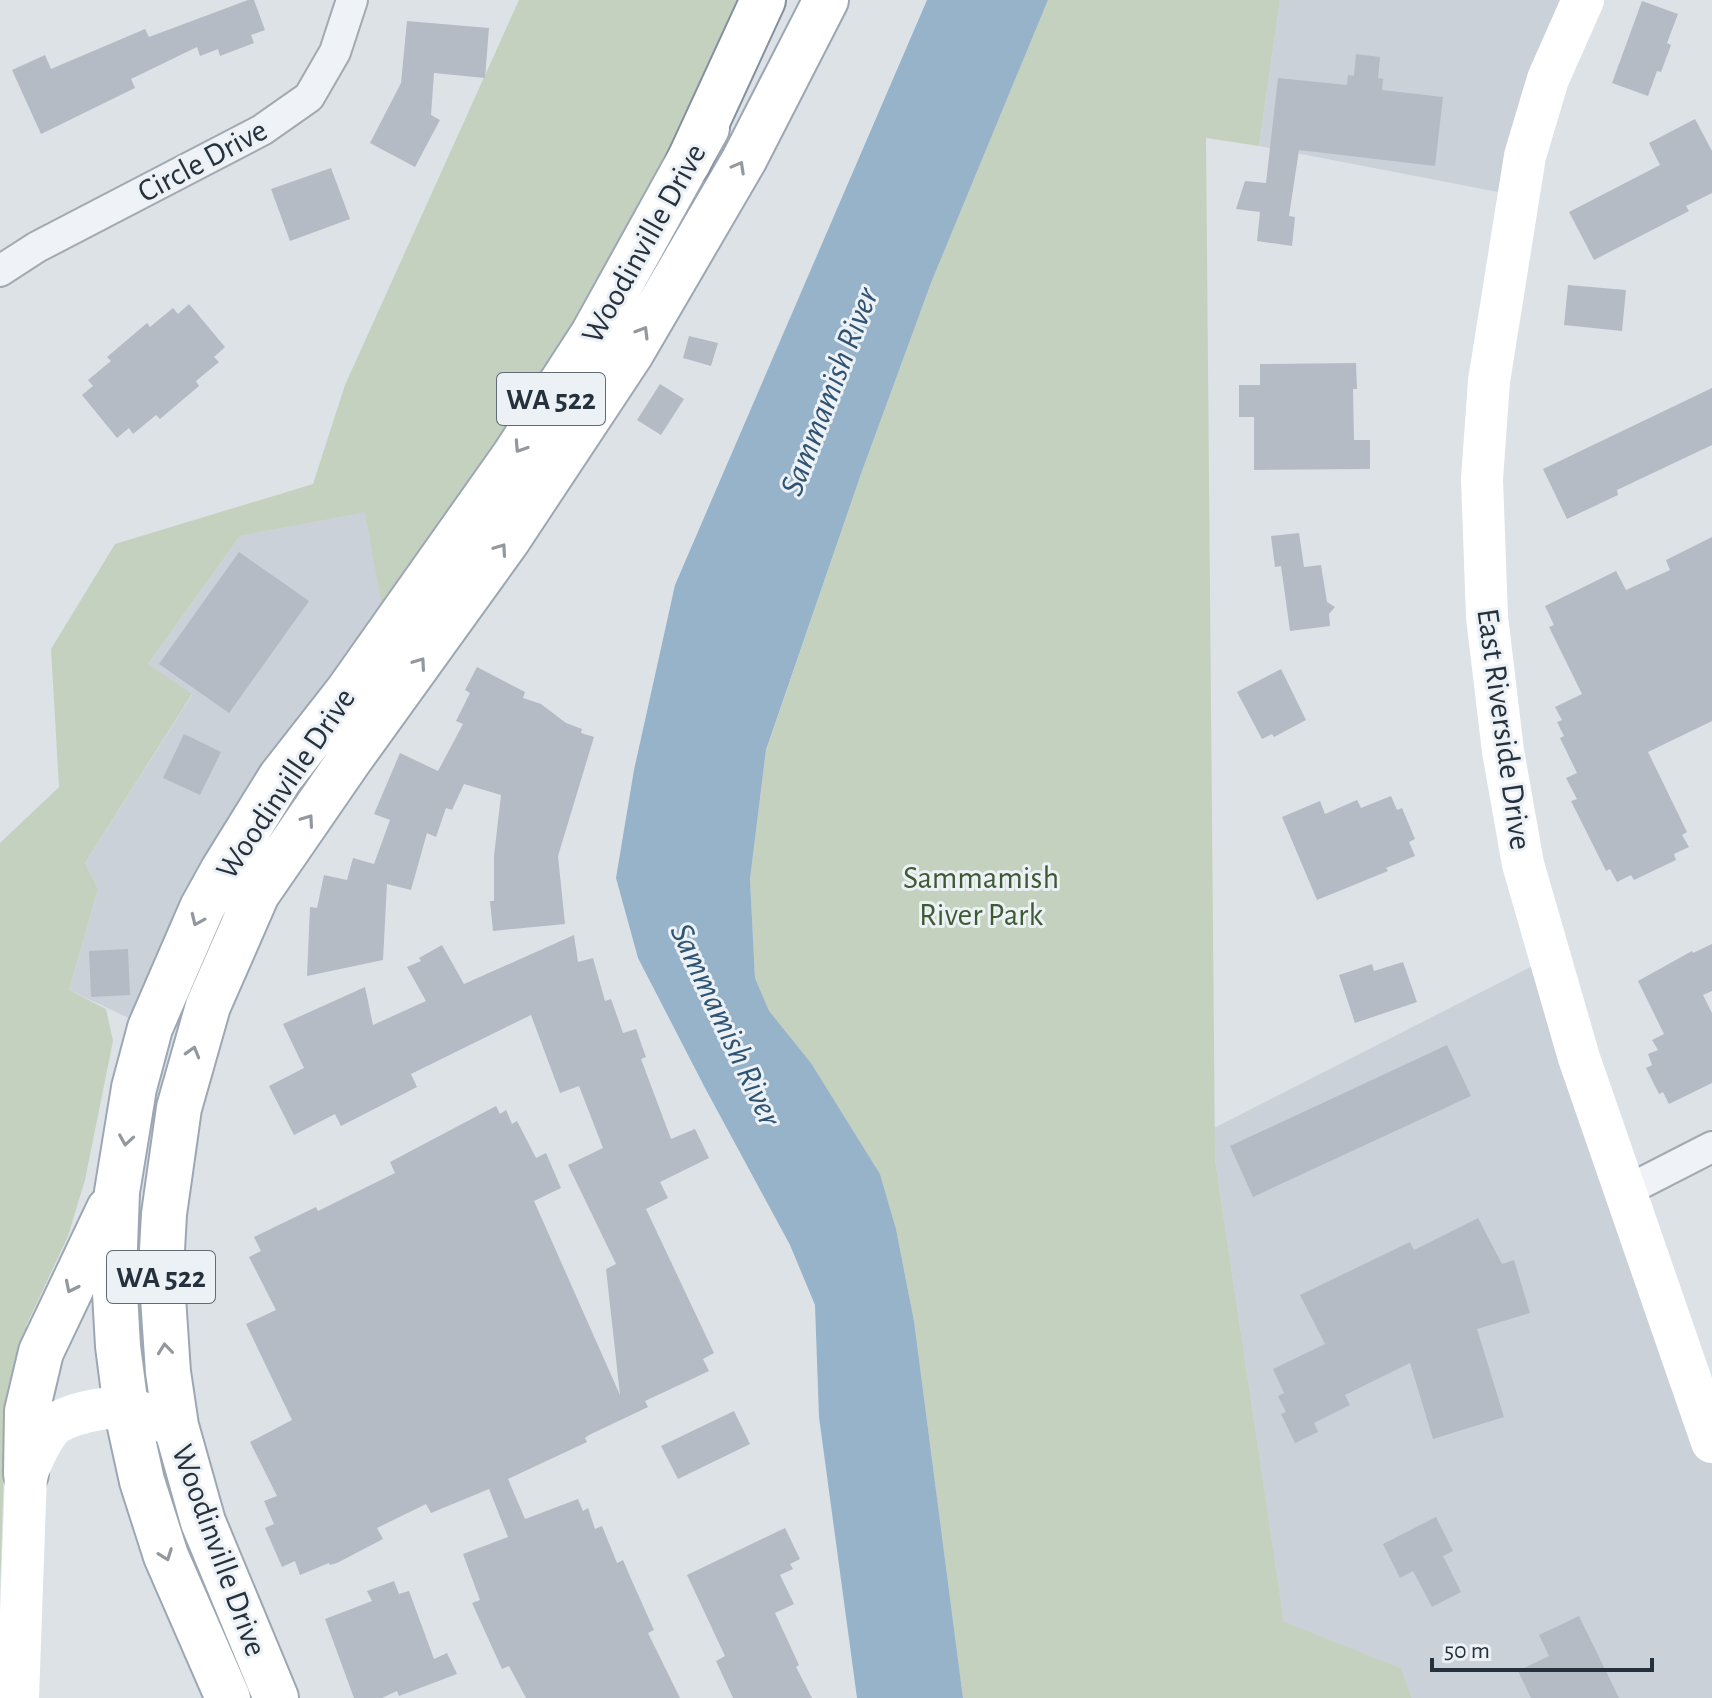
<svg xmlns="http://www.w3.org/2000/svg" width="1712" height="1698" font-family="'Alegreya Sans',sans-serif">
<style>
.built{fill:#cbd1d9}
.green{fill:#c4d1be}
.water{fill:#96b3c9}
.building{fill:#b4bbc4}
.lines{fill:none;stroke-linecap:round;stroke-linejoin:round}
.street-casing{stroke:#a2a9b1;stroke-width:34}
.primary-casing{stroke:#9ca7b3;stroke-width:48}
.highway-casing{stroke:#84909e;stroke-width:48}
.street{stroke:#eff2f6;stroke-width:30}
.secondary{stroke:#fff;stroke-width:42}
.primary{stroke:#fff;stroke-width:44}
.highway{stroke:#fff;stroke-width:44}
.oneway{stroke:#92989e}
.labels{text-anchor:middle;stroke-width:6;stroke-linejoin:round;paint-order:stroke}
.shield{fill:#ecf1f5;stroke:#616b75;stroke-width:2}
.shield-label{font-size:30px;font-weight:bold;fill:#26313e}
.street-label{font-size:32px;fill:#26313e;stroke:#ecf1f5}
.park-label{font-size:32px;fill:#3d5a33;stroke:#ecf1f5}
.water-label{font-size:34px;font-style:italic;fill:#2f5373;stroke:#ecf1f5}
</style>
<rect width="100%" height="100%" fill="#dde2e7"/>
<!-- built -->
<path class="built" d="M1280,0h303l-64,196 -260,-50z
M366,511l21,124 -237,393 -81,-38 29,-101 -13,-26 107,-168 -44,-31 92,-128z
M1556,954l156,494v250h-300l-11,-30 -117,-45 -69,-464 -1,-31z"/>
<!-- green -->
<path class="green" d="M519,0h244l-75,163 -301,472 -22,-123 -125,24 -92,128 44,30 -107,169 13,26 -29,101 37,19 7,32 -28,139 -17,56 -42,90 8,5 -28,78 -6,181v-747l59,-56 -8,-138 64,-105 198,-60 32,-99z
M1048,0h232l-21,146 -53,-8 9,1021 69,463 117,46 11,30h-449l-49,-377 -18,-92 -16,-55 -69,-111 -42,-51 -14,-34 -5,-99 16,-128 95,-277 70,-191z"/>
<!-- water -->
<path class="water" d="M927,0h121l-117,283 -70,191 -95,276 -16,129 5,99 14,33 42,52 69,111 16,55 18,92 49,377h-106l-38,-281 -4,-112 -25,-60 -86,-159 -66,-128 -22,-80 18,-108 41,-185z"/>
<!-- building -->
<path class="building" d="M248,0h6l11,30 -14,5 3,8 -34,13 -2,-7 -18,7 -3,-9 -66,32 4,9 -94,46 -29,-64 33,-15 6,14 94,-40 4,8z
M1642,1l36,13 -11,29 4,2 -10,27 -4,-1 -9,25 -36,-13z
M407,21l82,7 -4,50 -51,-5 -3,42 9,5 -25,47 -45,-24 31,-60z
M1356,54l24,3 -2,21 5,1 -1,11 61,7 -8,69 -136,-16 -10,66 6,1 -3,29 -35,-5 3,-29 -24,-3 9,-28 21,2 12,-105 69,7 1,-10 6,1z
M1695,119l17,32v42l-26,13 3,5 -95,49 -25,-48 91,-47 -11,-22z
M331,168l19,51 -60,22 -19,-52z
M1568,285l58,5 -4,41 -58,-6z
M189,304l36,43 -11,10 5,5 -23,19 3,5 -39,33 -4,-4 -23,19 -4,-6 -12,10 -35,-43 11,-9 -5,-6 23,-19 -4,-4 40,-34 3,4 23,-19 5,6z
M689,336l29,7 -7,23 -28,-8z
M1356,363l1,26h-4l1,51h16v29l-116,1v-53h-15v-32h21v-21z
M660,384l24,15 -23,36 -24,-15z
M1712,388v57l-95,45 1,5 -51,24 -24,-50z
M1299,533l5,34 17,-2 6,37 8,5 -6,7 1,12 -40,5 -9,-65 -6,1 -4,-31z
M1712,537v184l-64,31 39,80 -5,3 7,12 -15,7 2,6 -42,20 -3,-5 -14,7 -7,-13 -4,2 -35,-70 6,-2 -11,-21 11,-5 -17,-35 4,-2 -7,-14 5,-2 -7,-13 27,-13 -33,-67 5,-2 -9,-19 71,-35 10,19 44,-20 -4,-10z
M239,552l70,49 -80,112 -70,-49z
M477,667l48,25 -2,6 18,6 25,19 16,6 -1,4 13,4 -36,119 7,68 -72,7 -3,-30h4v-45l7,-61 -37,-11 -12,26 -6,-2 -10,29 -9,-4 -16,57 -24,-6 -4,76 -76,16 3,-69 7,1 7,-33 23,5 6,-22 21,6 16,-44 -16,-6 26,-61 38,18 25,-47 -7,-3 14,-28 -5,-3z
M1281,669l25,51 -32,17 -2,-3 -10,5 -25,-47z
M184,734l37,18 -21,43 -37,-17z
M1391,796l6,14 5,-2 13,31 -6,3 6,14 -29,12 2,3 -71,29 -35,-83 38,-16 5,13 32,-14 4,8z
M574,935l4,27 15,-4 12,43 6,-2 12,34 13,-4 10,28 -5,2 30,80 24,-10 14,29 -49,24 8,16 -22,11 68,144 -11,6 6,12 -64,30 3,6 -59,28 -4,3 2,4 -79,37 17,40 53,-20 5,12 5,-3 7,21 7,-3 15,37 6,-3 9,21 22,49 -6,3 32,65h-154l-17,-32 -7,3 -30,-66 8,-3 -17,-46 45,-17 -19,-48 -58,24 -5,-9 -49,24 6,11 -46,24 -7,2 -1,-2 -29,12 -5,-14 -13,6 -17,-39 9,-4 -10,-23 13,-5 -27,-54 42,-22 -46,-96 30,-14 -27,-53 12,-6 -7,-14 62,-30 2,4 77,-38 -5,-11 106,-56 4,8 6,-4 6,14 5,-3 19,37 10,-5 15,35 -27,13 86,194 -14,-126 10,-5 -48,-99 35,-17 -24,-62 -19,7 -29,-78 -120,59 6,13 -76,39 -6,-12 -41,21 -25,-49 35,-18 -21,-44 82,-37 8,38 53,-24 -19,-34 14,-6 -2,-3 23,-13 22,39z
M1712,944v47l-9,4 9,18v70l-43,21 -6,-12 -4,2 -13,-26 6,-3 -4,-11 10,-4 -6,-10 12,-6 -26,-53 54,-30 1,2z
M128,949l2,46 -39,2 -2,-46z
M1403,962l14,40 -62,21 -16,-48 33,-11 2,7z
M1447,1045l24,51 -218,101 -23,-51z
M1478,1218l24,46 12,-4 16,53 -53,16 27,88 -71,22 -23,-76 -65,32 5,10 -36,18 4,9 -23,11 -14,-29 5,-2 -8,-16 6,-3 -11,-24 52,-25 -25,-49 110,-53 4,8z
M734,1411l16,33 -72,35 -17,-33z
M1436,1517l17,34 -10,5 18,36 -29,15 -19,-36 -13,7 -17,-34z
M785,1528l15,31 -10,5 3,5 -13,6 14,29 -19,9 24,52 -3,2 16,31h-79l-17,-37 9,-5 -38,-81z
M394,1581l5,13 10,-3 25,68 13,-6 10,21 -58,22 -2,-5 -15,7h-28l-29,-79 47,-18 -5,-10z
M1579,1616l40,82h-88l-13,-27 31,-15 -10,-21z"/>
<g class="lines">
<defs>
<path id="street" d="M0,271l37,-24 225,-117 47,-33 26,-45 17,-52
M1624,1192l88,-45"/>
<path id="primary" d="M26,1474l1,-63 14,-59 68,-143
M228,1698l-62,-142 -24,-75 -16,-73 -8,-62 -4,-71 3,-83 17,-104 16,-60 52,-120 21,-38 57,-92 68,-87 166,-235 79,-122 114,-206
M276,1698l-73,-176 -27,-96 -8,-54 -7,-104 3,-54 15,-106 29,-102 49,-112 93,-135 157,-218 125,-189 112,-192 82,-160"/>
<path id="highway" d="M688,163l75,-163"/>
</defs>
<!-- street casing -->
<use href="#street" class="street-casing"/>
<!-- primary casing -->
<use href="#primary" class="primary-casing"/>
<!-- highway casing -->
<use href="#highway" class="highway-casing"/>
<!-- street -->
<use href="#street" class="street"/>
<!-- secondary -->
<path class="secondary" d="M1583,0l-35,79 -23,77 -36,225 -7,98 5,138 16,134 20,113 56,194 133,384
M18,1698l8,-224c7,-15 13,-32 24,-45 12,-15 59,-24 78,-20 16,3 33,12 48,17"/>
<!-- primary -->
<use href="#primary" class="primary"/>
<!-- highway -->
<use href="#highway" class="highway"/>
</g>
<!-- one-way arrows -->
<defs><path id="oneway-chevron" d="M-2-3.5L2.5 0L-2 3.5" fill="none" stroke-width="1.6" stroke-linecap="round" stroke-linejoin="round" transform="scale(2)"/></defs>
<g class="oneway">
<use href="#oneway-chevron" transform="translate(739 167) rotate(-61)"/>
<use href="#oneway-chevron" transform="translate(643 332) rotate(-59)"/>
<use href="#oneway-chevron" transform="translate(520 447) rotate(123)"/>
<use href="#oneway-chevron" transform="translate(501 549) rotate(-55)"/>
<use href="#oneway-chevron" transform="translate(420 663) rotate(-55)"/>
<use href="#oneway-chevron" transform="translate(308 820) rotate(-55)"/>
<use href="#oneway-chevron" transform="translate(197 920) rotate(114)"/>
<use href="#oneway-chevron" transform="translate(193 1052) rotate(-74)"/>
<use href="#oneway-chevron" transform="translate(126 1140) rotate(99)"/>
<use href="#oneway-chevron" transform="translate(71 1287) rotate(116)"/>
<use href="#oneway-chevron" transform="translate(165 1349) rotate(-96)"/>
<use href="#oneway-chevron" transform="translate(166 1555) rotate(70)"/>
</g>
<g class="labels">
<!-- shield labels -->
<g class="shield">
<rect x="497" y="373" width="108" height="52" rx="6"/>
<rect x="107" y="1251" width="108" height="52" rx="6"/>
</g>
<g class="shield-label">
<text x="551" y="409">WA 522</text>
<text x="161" y="1287">WA 522</text>
</g>
<!-- street labels -->
<g class="street-label">
<text transform="translate(202 160) rotate(-28)" y="11">Circle Drive</text>
<text transform="translate(643 243) rotate(-61)" y="11">Woodinville Drive</text>
<text transform="translate(1505 729) rotate(82)" y="11">East Riverside Drive</text>
<text transform="translate(285 783) rotate(-56)" y="11">Woodinville Drive</text>
<text transform="translate(220 1550) rotate(70)" y="11">Woodinville Drive</text>
</g>
<!-- park labels -->
<g class="park-label">
<text x="981" y="888">Sammamish<tspan x="981" dy="37">River Park</tspan></text>
</g>
<!-- water labels -->
<g class="water-label">
<text transform="translate(828 391) rotate(-69)" y="12">Sammamish River</text>
<text transform="translate(727 1024) rotate(65)" y="12">Sammamish River</text>
</g>
</g>
<!-- scale -->
<path d="M1432 1658v12h220v-12" fill="none" stroke="#26313e" stroke-width="4"/>
<text x="1444" y="1658" font-size="24" fill="#26313e" stroke="#ecf1f5" stroke-width="6" paint-order="stroke">50 m</text>
</svg>
